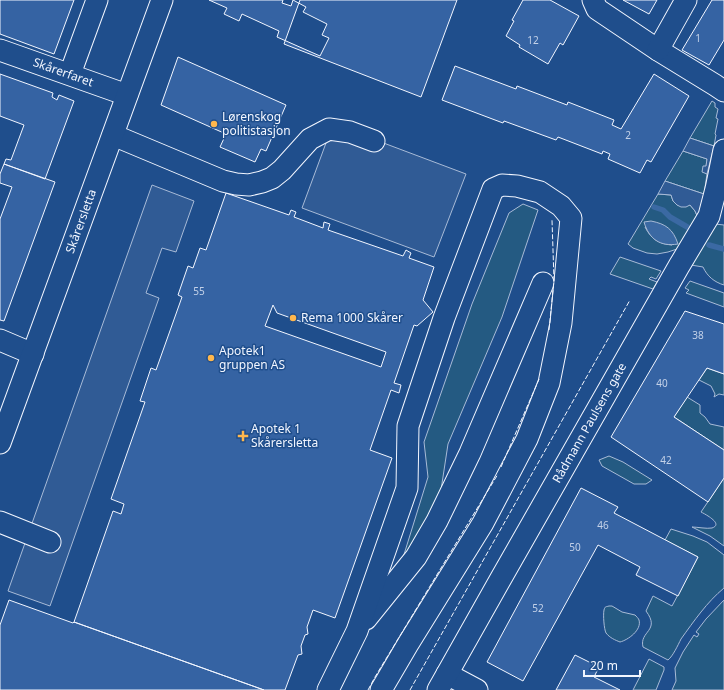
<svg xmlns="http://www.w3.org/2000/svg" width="724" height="690" font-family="'Noto Sans',sans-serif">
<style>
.green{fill:#245a82;stroke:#a8bbd7;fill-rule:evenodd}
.parking{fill:#305b95;stroke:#a8bbd7}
.water{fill:#3b69a3;stroke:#a8bbd7}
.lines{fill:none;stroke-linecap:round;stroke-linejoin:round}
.stream{stroke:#3b69a3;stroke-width:5.5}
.building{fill:#3563a3;stroke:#f2f6ff;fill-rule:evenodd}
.minor-casing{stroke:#f2f6ff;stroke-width:23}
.minor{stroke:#1f4e8c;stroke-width:21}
.fence{stroke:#f2f6ff;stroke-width:1;stroke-dasharray:5 2;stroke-linecap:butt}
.poi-dot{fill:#ffb74d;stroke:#1f4e8c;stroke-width:1.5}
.labels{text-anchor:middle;stroke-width:3;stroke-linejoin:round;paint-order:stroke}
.number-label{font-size:10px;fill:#c3d1e8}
.street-label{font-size:12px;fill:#f2f6ff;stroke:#1f4e8c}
.poi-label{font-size:12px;fill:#f2f6ff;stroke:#1f4e8c;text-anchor:start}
</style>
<rect width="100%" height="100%" fill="#1f4e8c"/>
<!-- green -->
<path class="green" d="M712,101l3,2v4l3,2 -2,9 2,1 -3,15 1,1 -2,11 -24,-8z
M683,151l24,8 -1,8 -4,4 5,3 -3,20 -39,-13z
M658,194l13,1 2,6 4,4h13l5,6 3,7 -18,30 -12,4 -11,2 -10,-1 -14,-5 -5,-4zM645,227l27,18c-13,-1 -21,-6 -27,-18z
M523,204l15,6 -36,107 -54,127 -7,46 -25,55 -14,16 26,-84 -4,-35 48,-138 37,-91z
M715,224l9,1v60c-10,-3 -17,-9 -21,-18l-12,-2z
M620,257l41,14 -5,8 -5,-2 -2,2 8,3 -4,7 -43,-15z
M690,281l34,12v14l-38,-14 3,-3 -4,-2z
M707,368l17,6v21l-5,-1 -5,3 1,-3 -4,-8 -12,-6z
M687,397l13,8v8l5,4 5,7 14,3v23l-50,-33z
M609,456l14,6 29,18 -6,4h-12l-32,-18 -3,-6z
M724,478v68l-14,-10 -18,-9c6,0 14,2 20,1 12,-4 -7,-14 -11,-16z
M671,529l22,7 14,6 17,13v33c-17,14 -30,33 -43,51 -3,6 -8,17 -13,21l-25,-13c-4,-16 18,-16 3,-36l7,-15 19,10 26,-49 -33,-17z
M724,600v90h-52l4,-9 -1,-13 8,-16 11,-17 3,2 2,-3 -3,-2 10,-13z
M609,606h3l10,6 13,3c1,1 4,4 4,5 3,10 -11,20 -19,22 -5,-2 -10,-4 -14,-9 -2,-4 -3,-18 -2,-23 1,-4 2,-3 5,-4z
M649,659l15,8v3l-8,20h-23z"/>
<!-- parking -->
<path class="parking" d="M333,124l133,50 -32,83 -132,-49z
M690,138l24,8 -7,28 -5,-2 1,-6h3l1,-7 -24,-8z
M665,181l39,13 -6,24 -3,-7 -5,-6 -4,2h-5l-4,-2 -4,-4 -2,-6 -13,-1z
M152,185l42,16 -18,51 -14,-4 -16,45 13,5 -109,308 -42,-15z"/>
<!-- water -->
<path class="water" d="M651,221c15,3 22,8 27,23 -18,3 -29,-5 -34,-22z"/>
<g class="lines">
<!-- stream -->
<path class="stream" d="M654,207l9,3 7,7 19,11
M709,245l15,4"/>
</g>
<!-- building -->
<path class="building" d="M0,0h74l-20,54 -54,-20z
M209,0h74l-1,3 9,3 2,-6 13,7 -3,5 24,12 -5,11 7,3 -9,18 -43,-19 2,-6 -37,-17 -3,7 -15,-7 3,-6z
M300,0h157l-36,97 -137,-53z
M523,0h27l29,16 -16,29 -3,-2 -12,21 -29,-17 1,-2 -14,-9 8,-15 -2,-1z
M623,0h34l-8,14z
M712,0h12v40l-15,25 -27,-15z
M178,57l108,48 -20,46 -5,-2 -6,13 -35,-15 6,-13 -65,-29z
M455,66l61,23 1,-3 50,19 1,-3 46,18 -2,5 9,4 33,-55 35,22 -38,66 -4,-2 -7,13 -32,-14 2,-5 -7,-3 -1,3 -44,-17 -2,3 -52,-19 -1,2 -61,-23z
M0,74l53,19 -1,4 5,3 2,-5 15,6 -29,78 -41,-15 2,-5 5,1 13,-35 -24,-9z
M4,164l51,18 -51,139 -4,-1v-101l12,-32 -12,-4v-9z
M226,193l63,22 2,-5 5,2 -2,5 29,11 1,-6 6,2 -2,6 75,26 3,-6 5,3 -2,5 25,9 -11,33 10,12 -16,14 -3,-1 -20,58 7,2 -2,8 -8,-3 -21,60 22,8 -57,160 -22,-8 -6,17 1,7 -3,1 -4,11 1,8 -4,1 -13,35h-21l-190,-68 39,-111 8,3 3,-10 -13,-5 34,-97 -5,-1 11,-33 5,2 26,-73 -4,-2 10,-29 5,2 7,-20 6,2zM273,305l4,8 109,39 -5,15 -116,-41z
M685,311l39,13v50l-17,-6 -33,49 50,33v28l-16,24 -97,-65z
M581,488l37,19 -4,6 84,44 -20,39 -42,-21 4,-8 -42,-22 -75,136 -36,-19z
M9,600l64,23 1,-1 190,68h-264v-65z
M575,655l24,12 -5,10 26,13h-64z"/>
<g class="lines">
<defs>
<g id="minor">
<path d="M593,0l4,9 61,41 57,35 9,6"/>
<path id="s1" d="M0,50l127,45"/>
<path d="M658,50l28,-50"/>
<path d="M70,74l27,-74"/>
<path d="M113,135l110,46 13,3 13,1 13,-3 10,-4 10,-8 28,-31 19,-10 21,3 24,9"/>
<path d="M0,340l33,14"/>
<path id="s2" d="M0,443l162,-443"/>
<path d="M0,522l50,20"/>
<path d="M366,619l50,-62 21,-36 33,-68 73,-170"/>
<path d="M447,674l30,16"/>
<path d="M328,690l29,-59 50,-143 1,-62 36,-108 49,-129 9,-4 15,1 23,6 21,14 10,12 -10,105 -12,60 -22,56 -44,84 -75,121 -27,46"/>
<path id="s3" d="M438,690l62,-110 179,-314 30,-50 7,-27 8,-39"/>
</g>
</defs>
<!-- minor casing -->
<use href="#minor" class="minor-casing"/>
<!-- minor -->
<use href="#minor" class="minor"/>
<!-- fence -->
<path class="fence" d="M549,330l5,-50 -2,-60
M501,467l39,-90
M368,690l7,-13 123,-203
M410,690l220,-390"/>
</g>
<!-- markers -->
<g class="poi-dot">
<circle cx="214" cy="124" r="4"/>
<circle cx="293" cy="318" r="4"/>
<circle cx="211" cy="358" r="4"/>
<path d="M241 430h4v4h4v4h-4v4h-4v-4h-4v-4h4z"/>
</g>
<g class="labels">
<!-- number labels -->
<g class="number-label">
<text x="698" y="42">1</text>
<text x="533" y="44">12</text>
<text x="628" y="139">2</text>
<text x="199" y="295">55</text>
<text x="698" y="339">38</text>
<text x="662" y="387">40</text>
<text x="666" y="464">42</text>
<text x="603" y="529">46</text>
<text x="575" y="551">50</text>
<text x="538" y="612">52</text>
</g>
<!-- street labels -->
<g class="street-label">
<text dy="4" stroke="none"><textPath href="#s1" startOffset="67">Skårerfaret</textPath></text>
<text dy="4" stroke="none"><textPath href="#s2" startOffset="236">Skårersletta</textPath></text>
<text dy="4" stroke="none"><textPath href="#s3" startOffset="307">Rådmann Paulsens gate</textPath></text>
</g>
<!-- poi labels -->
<g class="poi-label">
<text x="222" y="121">Lørenskog<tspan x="222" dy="14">politistasjon</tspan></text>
<text x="301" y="322">Rema 1000 Skårer</text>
<text x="219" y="355">Apotek1<tspan x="219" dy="14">gruppen AS</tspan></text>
<text x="251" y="433">Apotek 1<tspan x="251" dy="14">Skårersletta</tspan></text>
</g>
</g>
<!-- scale -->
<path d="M584 670v6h56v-6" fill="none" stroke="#f2f6ff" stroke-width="2"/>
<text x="590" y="670" font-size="12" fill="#f2f6ff" stroke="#1f4e8c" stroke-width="3" paint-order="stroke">20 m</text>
</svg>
